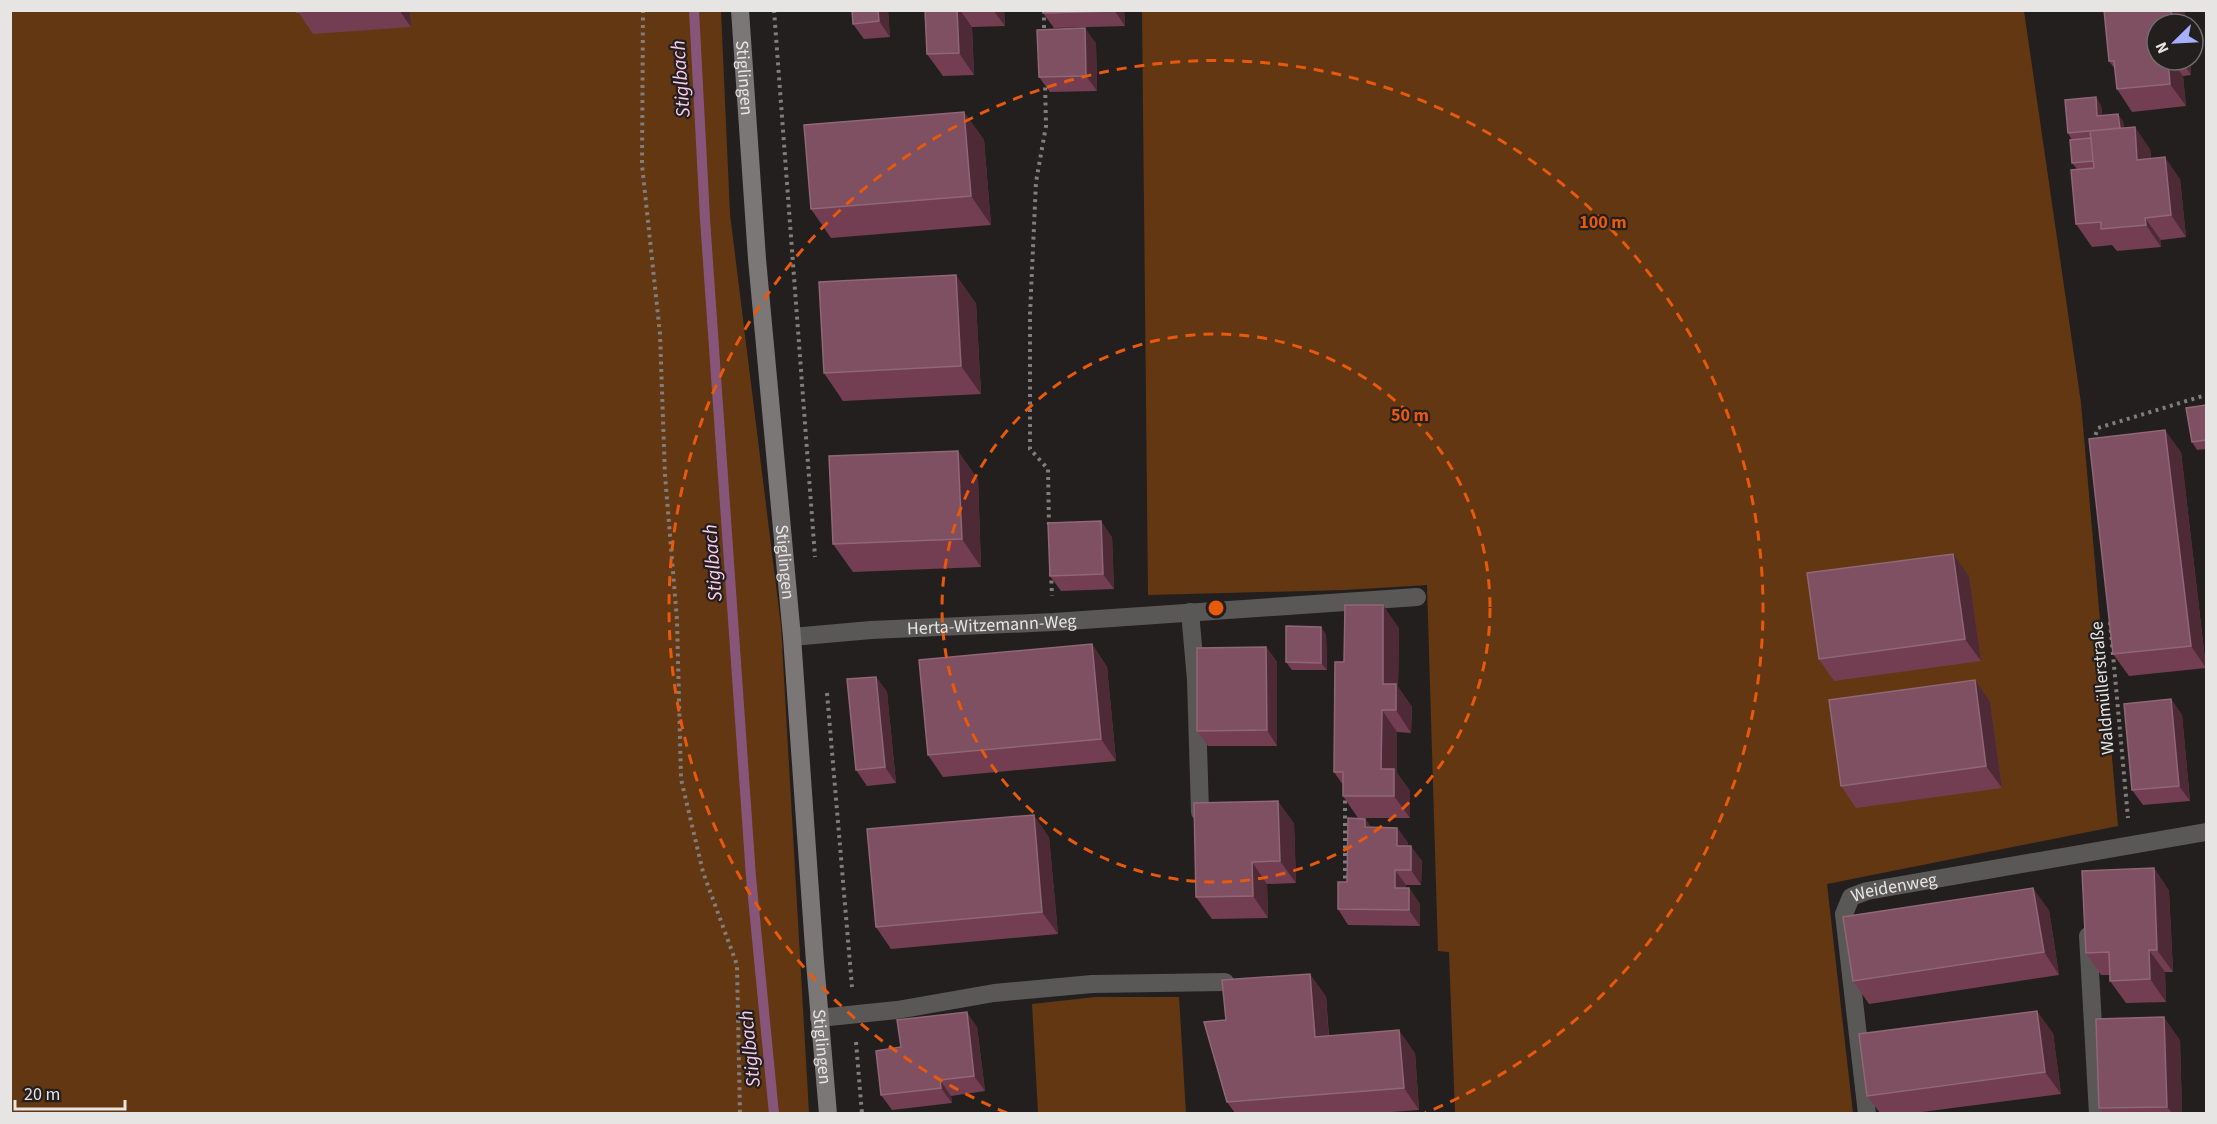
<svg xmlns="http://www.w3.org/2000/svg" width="2217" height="1124" font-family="'Source Sans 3',sans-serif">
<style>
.green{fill:#633711}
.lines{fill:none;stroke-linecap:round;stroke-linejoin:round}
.stream{stroke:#87557a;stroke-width:10}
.path{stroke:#817d7d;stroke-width:4;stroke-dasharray:3 4.5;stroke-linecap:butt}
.street{stroke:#5a5857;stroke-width:18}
.secondary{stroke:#7a7776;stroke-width:18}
.wall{fill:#733e52}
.shaded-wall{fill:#4e2a37}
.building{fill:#7f4f62;stroke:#906776;stroke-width:1.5}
.ring{fill:none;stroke:#e8590c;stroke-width:3;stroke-dasharray:10 8}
.labels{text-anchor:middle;stroke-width:4.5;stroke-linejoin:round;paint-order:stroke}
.street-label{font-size:18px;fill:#e7e4e4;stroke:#231f1f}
.water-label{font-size:20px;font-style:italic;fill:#facaec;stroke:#231f1f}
.centre{fill:#e8590c;stroke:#231f1f;stroke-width:3}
.ring-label{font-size:18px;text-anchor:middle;font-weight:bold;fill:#e8590c;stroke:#231f1f;stroke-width:4.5;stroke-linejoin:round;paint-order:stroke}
</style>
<rect width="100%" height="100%" fill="#231f1f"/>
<!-- green -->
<path class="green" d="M10,11h711l9,203 51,412 28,487h-798z
M1142,11h882l57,392 37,423 -291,58 26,229h-398l-6,-161 -11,-1 -11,-366 -82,5 -197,5z
M1095,997h84l7,116h-148l-6,-109z"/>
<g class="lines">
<!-- stream -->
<path class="stream" d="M694,10l11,209 46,658 23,237"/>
<!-- path -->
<path class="path" d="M643,10l-1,155 18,169 5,141 12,145 4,159 22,93 34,93 3,149
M774,10l41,547
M1044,10v24
M1045,80l1,46 -10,56 -6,132v135l18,20 1,58
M2093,442l5,-14 108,-33
M1051,573l1,23
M2110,622l18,196
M827,693l25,294
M1345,886v-89
M856,1042l6,72"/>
<!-- street -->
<g class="street">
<path d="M1190,612l6,68 4,132"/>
<path id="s1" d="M792,637l79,-7 183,-8 363,-25"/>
<path d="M2088,936l10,178"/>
<path d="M819,1018l78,-8 97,-17 98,-9 133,-2"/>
<path id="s2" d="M1867,1114l-23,-200 7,-17 16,-6 339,-59"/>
</g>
<!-- secondary -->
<path class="secondary" id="s3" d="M740,10l17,249 35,378 23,325 13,152"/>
</g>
<!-- wall -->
<path class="wall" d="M297,10h113l1,17 -98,7z
M852,10h36l2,27 -26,2 -11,-15z
M925,10h79l1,16 -33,1 2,48 -31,1 -16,-22z
M1043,10h81l1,16 -71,2 -11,-15z
M1096,43l1,48 -47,1 -11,-15z
M2157,60h33l1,15 -8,1 3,30 -54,6 -15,-23 -2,-20 -6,-8z
M2101,105l1,10 21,6 1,7 26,21 1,9 29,21 6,58 -25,3v7l-44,4 -5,-6 -20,2 -16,-23 1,-55 -5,-6v-23l-4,-7z
M964,112l20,28 7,85 -160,13 -20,-29z
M976,303l5,91 -138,7 -19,-28z
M2206,405v44l-9,1 -5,-8z
M2181,452l25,216 -77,8 -16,-22z
M978,479l3,88 -128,5 -20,-28z
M1112,537l2,52 -53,2 -11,-15z
M1969,576l12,85 -147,20 -15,-22z
M1399,628l-1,59 14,20 -1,26 -14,-1v41l13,18v27h-52l-15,-22v-11l-9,-13 10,-110z
M1326,634l1,36h-35l-6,-8z
M1092,644l15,23 9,94 -173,16 -15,-22z
M1266,647l11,15v84h-69l-11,-15z
M876,677l11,15 9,91 -29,3 -11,-16z
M2171,699l11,16 8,86 -47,4 -11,-15z
M1990,702l12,86 -146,20 -15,-22z
M1365,819l6,8 26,1 11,15v3l14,15 -1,24h-15v3h3l11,16v22l-72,-1 -10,-16 9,-27z
M1294,823l2,60 -29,1 1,34 -56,1 -16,-22z
M1049,837l9,97 -167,15 -15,-22z
M2154,868l15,23 4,81h-8l1,30 -40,1 -16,-22v-6h-9l-15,-22z
M2049,910l10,65 -190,29 -16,-23z
M1326,996l3,40 86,17 4,57 -42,3h-142l-8,-11 -1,-82z
M977,1027l8,64 -34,5 1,7 -60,7 -11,-15 20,-48z
M2053,1033l8,61 -147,19h-34l-13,-17z
M2180,1040l2,73h-79l-4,-5z"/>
<!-- shaded-wall -->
<path class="shaded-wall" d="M399,10h11l1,17z
M878,10h10l2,27 -11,-16z
M957,10h3l12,17 2,48 -15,-22z
M993,10h11l1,16z
M1114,10h10l1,16z
M2171,10h14l1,14h-13z
M1085,28l11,15 1,48 -11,-15z
M2168,60h4l11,16 3,30 -16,-22z
M2181,60h9l1,15z
M2096,97l5,8 2,18 -6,-7z
M964,112l20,28 7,85 -20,-29z
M2118,114l5,7 2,15 -5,-8z
M2135,127l15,22 3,33 -16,-22z
M2165,157l15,22 6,58 -15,-22z
M2145,218l16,22v7l-15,-22z
M956,275l20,28 5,91 -20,-28z
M2165,430l16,22 25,216 -15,-22z
M958,451l20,28 3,88 -19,-28z
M1101,521l11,16 2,52 -11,-15z
M1953,554l16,22 12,85 -16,-22z
M1383,605l16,23 -1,59 14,20 -1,26 -15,-23 -13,-26z
M1321,627l5,7 1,36 -6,-7z
M1092,644l15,23 9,94 -15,-22z
M1266,647l11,15v84l-10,-16z
M876,677l11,15 9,91 -11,-16z
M1975,680l15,22 12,86 -16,-22z
M2171,699l11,16 8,86 -11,-15z
M1382,710l15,22v41l13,18v27l-16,-22 -13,-27z
M1278,801l16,22 2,60 -16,-22z
M1034,815l15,22 9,97 -16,-22z
M1365,819l11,15 -11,-7z
M1397,828l11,15v18l-11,-15z
M1411,846l11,15 -1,24 -10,-15z
M1252,862l15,22 1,34 -15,-22z
M2154,868l15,23 4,81 -16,-22z
M1395,870l11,15v18l-11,-15z
M1409,888l11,16v22l-11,-16z
M2033,888l16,22 10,65 -15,-23z
M2149,950l16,22 1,30 -16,-23z
M1310,974l16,22 4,63 -15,-22z
M2037,1011l16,22 8,61 -16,-22z
M967,1012l10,15 8,64 -11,-15z
M2164,1017l16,23 2,73h-10l-5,-6z
M1399,1030l16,23 4,57 -15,-22z
M940,1080l11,16 1,7 -11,-15z"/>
<!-- building -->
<path class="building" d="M297,10h20l-20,2z
M852,10h26l1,11 -26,3z
M925,10h32l2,43 -32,1z
M1043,10h71v1l-71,2z
M2104,10h67l2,14h-16v36h11l2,24 -53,5 -3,-28h-5z
M1085,28l1,48 -47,1 -2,-47z
M2096,97l1,19 21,-2 2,14 -52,5 -3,-33z
M964,112l7,84 -160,13 -7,-84z
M2135,127l2,33 28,-3 6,58 -26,3 1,7 -45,4v-7l-25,2 -5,-54 23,-2 -4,-37z
M2091,138l2,23 -21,2 -2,-23z
M956,275l5,91 -137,7 -5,-91z
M2206,405v35l-14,2 -6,-34z
M2165,430l26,216 -78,8 -24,-215z
M958,451l4,88 -129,5 -4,-88z
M1101,521l2,53 -53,2 -2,-53z
M1953,554l12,85 -146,20 -12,-86z
M1345,605h38v79h13v26h-14l-1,59h13v27h-51v-24h-9l1,-110h9z
M1286,626l35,1v36l-35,-1z
M1092,644l9,95 -173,16 -9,-95z
M1266,647l1,83 -70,1v-83z
M876,677l9,90 -29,3 -9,-91z
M1975,680l11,86 -145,20 -12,-86z
M2171,699l8,87 -47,4 -8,-86z
M1278,801l2,60 -28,1 1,34 -57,1 -2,-94z
M1034,815l8,97 -166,15 -9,-98z
M1348,818l17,1v8l32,1v18h14v24h-16v18h14v22l-71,-1v-27h9z
M2154,868l3,82h-8l1,29 -40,2 -1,-29 -23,1 -4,-82z
M2033,888l11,64 -191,29 -10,-64z
M1310,974l5,63 84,-7 5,58 -177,14 -23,-80 22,-2 -4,-40z
M2037,1011l8,61 -178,24 -8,-62z
M967,1012l7,64 -34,4 1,8 -60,7 -5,-44 25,-4 -4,-27z
M2164,1017l3,90 -68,1 -3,-89z"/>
<!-- distance rings -->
<g class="ring">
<circle cx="1216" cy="608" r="274"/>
<path d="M1007 1113A547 547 0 1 1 1425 1113"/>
</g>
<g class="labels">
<!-- street labels -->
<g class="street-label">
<text dy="6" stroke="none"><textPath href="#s3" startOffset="68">Stiglingen</textPath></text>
<text dy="6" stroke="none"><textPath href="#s3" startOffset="554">Stiglingen</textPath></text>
<text dy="6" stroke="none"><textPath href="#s1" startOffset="200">Herta-Witzemann-Weg</textPath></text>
<text transform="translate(2102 688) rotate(-95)" y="6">Waldmüllerstraße</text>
<text dy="6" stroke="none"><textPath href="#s2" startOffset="264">Weidenweg</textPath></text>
<text dy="6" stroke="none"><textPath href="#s3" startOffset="1040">Stiglingen</textPath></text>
</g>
<!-- water labels -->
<g class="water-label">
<text transform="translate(680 79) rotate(-94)" y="7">Stiglbach</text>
<text transform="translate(712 563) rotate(-94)" y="7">Stiglbach</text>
<text transform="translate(749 1049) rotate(-96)" y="7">Stiglbach</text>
</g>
</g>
<circle cx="1216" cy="608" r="9" class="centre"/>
<g class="ring-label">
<text x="1603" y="228">100 m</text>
<text x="1410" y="421">50 m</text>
</g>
<!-- border -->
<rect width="2217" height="1124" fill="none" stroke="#e7e4e4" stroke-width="24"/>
<!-- north arrow -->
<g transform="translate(2175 42) rotate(246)"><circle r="28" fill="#231f1f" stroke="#716e6e" stroke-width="1.5"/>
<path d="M0-4.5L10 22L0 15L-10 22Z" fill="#a5b1fc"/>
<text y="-9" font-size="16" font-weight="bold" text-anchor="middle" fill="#e7e4e4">N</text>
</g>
<!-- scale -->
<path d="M15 1100v9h110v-9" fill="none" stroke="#e7e4e4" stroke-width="3"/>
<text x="24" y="1100" font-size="18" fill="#e7e4e4" stroke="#231f1f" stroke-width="4.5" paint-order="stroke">20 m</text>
</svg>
